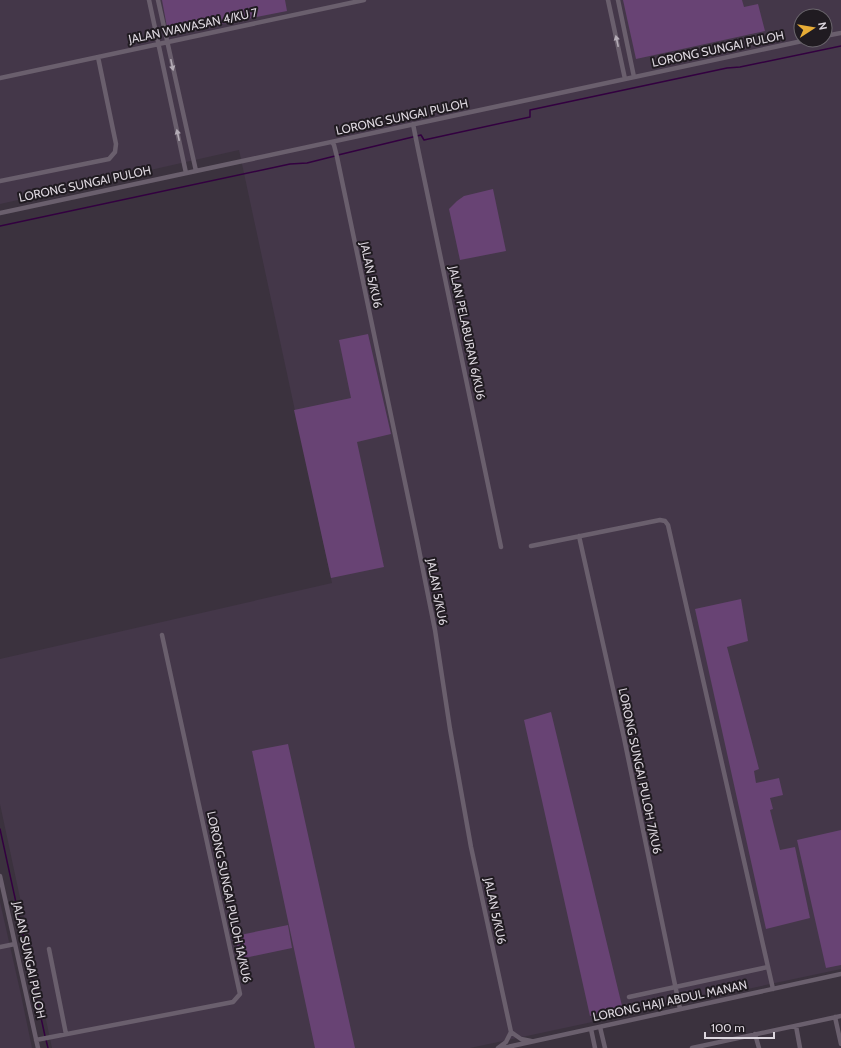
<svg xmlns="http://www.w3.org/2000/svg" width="841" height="1048" font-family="Cabin,sans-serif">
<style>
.built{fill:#443749;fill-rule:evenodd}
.green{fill:#684374}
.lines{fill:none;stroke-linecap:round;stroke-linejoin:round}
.stream{stroke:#330040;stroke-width:1.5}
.minor{stroke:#6a5f6d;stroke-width:4.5}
.oneway{fill:#b4acb6}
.labels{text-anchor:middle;stroke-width:4;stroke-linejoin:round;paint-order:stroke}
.street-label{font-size:12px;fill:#dcd6de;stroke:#201b21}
</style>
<rect width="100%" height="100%" fill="#3b323e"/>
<!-- built -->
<path class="built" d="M0,0h841v969l-371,79h-418l-52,-244v-145l332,-76 -93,-433 -239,54zM801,16h24v24h-24z
M0,902l21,93 11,53h-32z"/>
<!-- green -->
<path class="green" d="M162,0h123l2,11 -111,22 -9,-6z
M623,0h119l2,7 14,-3 7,27 -129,28z
M493,189l13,62 -46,9 -11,-51 8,-8 7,-5z
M368,334l23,100 -34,8 27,125 -53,11 -37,-168 57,-12 -12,-58z
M741,599l7,42 -21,6 32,122 -5,2 2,12 23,-5 4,17 -13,3 3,11 -3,1 10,40 15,-3 15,71 -44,11 -71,-320z
M551,712l72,298 -33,6 -66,-296z
M288,744l67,304h-40l-63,-297z
M841,830v135l-15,3 -29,-128z
M288,925l4,23 -52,11 -5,-23z"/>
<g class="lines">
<!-- stream -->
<path class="stream" d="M338,155l83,-20 3,5 106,-23v-7l197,-42 13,-1 101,-21
M0,226l290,-62 17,-1 28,-7
M0,829l45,207
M46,1040l2,8"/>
<!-- minor -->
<path class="minor" d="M149,0l37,173
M158,0l38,171
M608,0l17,79
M618,0l16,77
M825,36l16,-3
M0,78c121,-26 242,-52 364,-78
M413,124l5,25 83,398
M332,142l2,3 3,12 80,383 18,90 15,99 21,118 40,185
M0,181l109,-22 6,-7 1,-8 -18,-87
M0,213l807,-173
M579,536l45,202 56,271
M531,546l129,-26 5,1 3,4 105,464
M0,876l38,172
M0,947l15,-3
M49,949l17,85
M629,997l139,-30
M835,1017l6,27
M796,1026l4,22
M600,1027l5,21
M591,1029l4,19
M511,1032l10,7 10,2
M755,1034l4,14
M36,1040l197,-38 7,-8 -78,-359
M498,1048l8,-6 5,-10
M503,1048l338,-74
M692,1048l149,-32"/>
</g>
<!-- one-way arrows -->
<defs><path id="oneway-solid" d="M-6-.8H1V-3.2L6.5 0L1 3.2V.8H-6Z"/></defs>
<g class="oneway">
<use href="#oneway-solid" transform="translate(617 41) rotate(-102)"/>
<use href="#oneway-solid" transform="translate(172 65) rotate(78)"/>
<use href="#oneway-solid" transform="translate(178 135) rotate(-102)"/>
</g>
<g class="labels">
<!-- street labels -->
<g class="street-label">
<text transform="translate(193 26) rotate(-12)" y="4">JALAN WAWASAN 4/KU 7</text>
<text transform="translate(718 49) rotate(-12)" y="4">LORONG SUNGAI PULOH</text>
<text transform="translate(402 117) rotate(-12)" y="4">LORONG SUNGAI PULOH</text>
<text transform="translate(85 184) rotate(-12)" y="4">LORONG SUNGAI PULOH</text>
<text transform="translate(371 275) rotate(78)" y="4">JALAN 5/KU6</text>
<text transform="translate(467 333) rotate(78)" y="4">JALAN PELABURAN 6/KU6</text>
<text transform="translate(437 592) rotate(79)" y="4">JALAN 5/KU6</text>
<text transform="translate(640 771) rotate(78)" y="4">LORONG SUNGAI PULOH 7/KU6</text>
<text transform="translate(229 897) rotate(78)" y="4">LORONG SUNGAI PULOH 1A/KU6</text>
<text transform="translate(495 911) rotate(78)" y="4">JALAN 5/KU6</text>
<text transform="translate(29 960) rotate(78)" y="4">JALAN SUNGAI PULOH</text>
<text transform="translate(670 1001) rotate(-12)" y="4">LORONG HAJI ABDUL MANAN</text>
</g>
</g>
<!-- north arrow -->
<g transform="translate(813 28) rotate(78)"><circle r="19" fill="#201b21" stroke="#6b666d"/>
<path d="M0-3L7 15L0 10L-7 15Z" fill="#e7ac36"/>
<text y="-6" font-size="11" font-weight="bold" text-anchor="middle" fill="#dcd6de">N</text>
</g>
<!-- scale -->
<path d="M705 1032v6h69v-6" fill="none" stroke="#dcd6de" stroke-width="2"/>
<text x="711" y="1032" font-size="12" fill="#dcd6de" stroke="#201b21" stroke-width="3" paint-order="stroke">100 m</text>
</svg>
